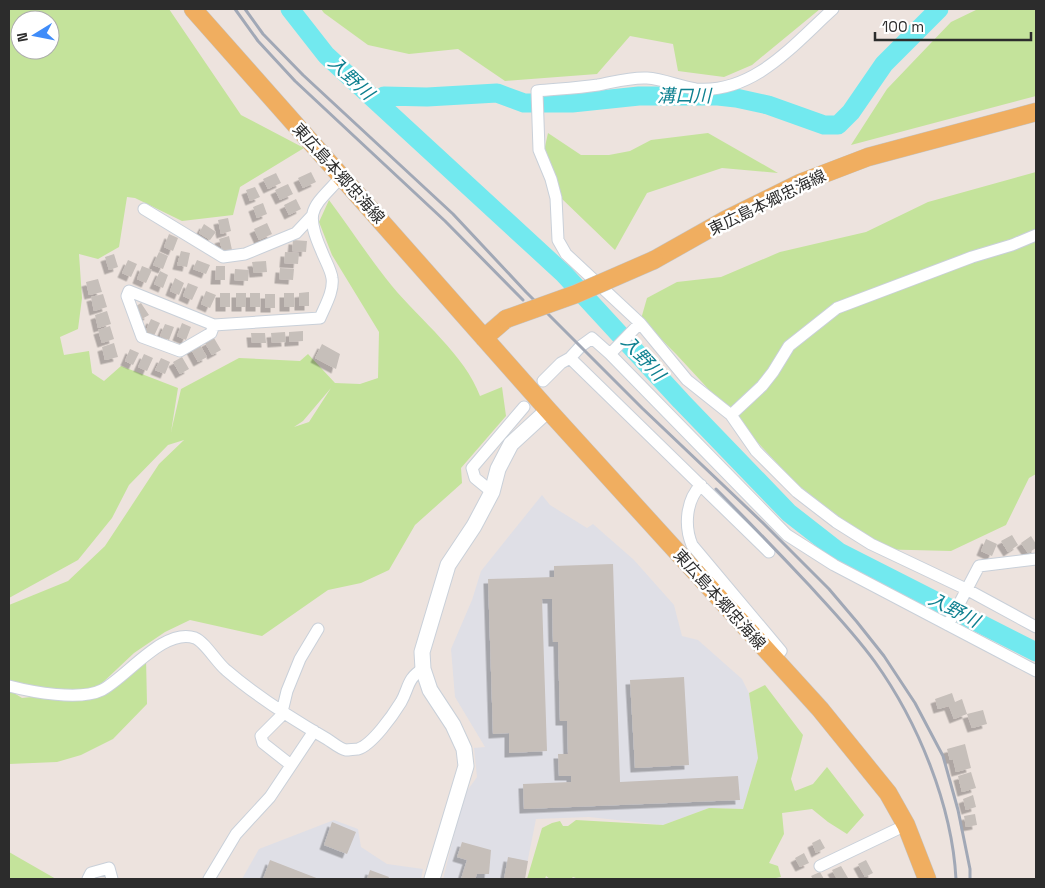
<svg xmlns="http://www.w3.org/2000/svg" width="1045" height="888" font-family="'Space Grotesk','Noto Sans JP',sans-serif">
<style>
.industrial{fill:#dfdfe6}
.green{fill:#c4e39b;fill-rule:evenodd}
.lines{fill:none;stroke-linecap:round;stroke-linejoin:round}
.river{stroke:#72e9ef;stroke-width:19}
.building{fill:#c6bfba;filter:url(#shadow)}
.street-casing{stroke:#c9d0d9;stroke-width:13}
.secondary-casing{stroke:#c9d0d9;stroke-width:17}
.primary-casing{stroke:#c4c4c4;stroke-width:19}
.street{stroke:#fff;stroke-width:11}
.secondary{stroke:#fff;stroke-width:15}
.primary{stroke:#f0ae60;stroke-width:18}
.rail{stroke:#a1a8b6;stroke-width:3}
.primary-bridge-casing{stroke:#c4c4c4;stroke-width:19;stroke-linecap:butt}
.primary-bridge{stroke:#f0ae60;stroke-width:18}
.labels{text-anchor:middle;stroke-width:5;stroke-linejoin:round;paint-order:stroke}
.street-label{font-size:16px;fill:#2c2c2c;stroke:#fff}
.water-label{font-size:18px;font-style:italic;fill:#0e8090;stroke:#fff}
</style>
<defs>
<filter id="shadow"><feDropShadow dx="-4.5" dy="4.5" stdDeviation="0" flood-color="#0004"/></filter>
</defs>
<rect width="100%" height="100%" fill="#ede3de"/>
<!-- industrial -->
<path class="industrial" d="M542,495l8,10 37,23 6,-4 41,36 40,45 8,31 16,4 44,39 7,14 9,65 -15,51 -34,-1 -46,17 -74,-8 -53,2 -12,60h-81l21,-84 13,-18 -3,-29 11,-1 -30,-50 -4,-48 21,-49 9,-29z
M334,820l24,9 3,18 26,17 36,5 -2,10h-179l17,-30z"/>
<!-- green -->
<path class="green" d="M9,9h160l72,106 63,33 -64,39 -7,28 -51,6 -47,-23 -8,-1 -8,50 -21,12 -19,-5 3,44 -4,31 -18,8 4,18 25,-4 3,22 12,8 17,-15 57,22 -7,44 10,-43 58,-31 61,3 8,-7 27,29 25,1 18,-6 1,-46 -47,-77 -13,-33 10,-22c21,28 41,59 63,86 28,34 73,69 88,110l22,-9 4,29 -45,52 1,15 -47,42 -26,45 -28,13 -33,7 -66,46 -72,-16 -25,12 -31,21 -35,33 -15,6 -60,-6 -15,-4v-77l59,-24 37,-35 54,-82 25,-24 -16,5 -39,40 -17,33 -34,42 -69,38zM20,20h30v30h-30zM331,388l-22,34 -15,5 9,-6z
M321,9h499l-68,56 -28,12 -46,-6 -5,-27 -43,-8 -33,38 -92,7 -47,-32 -49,5 -41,-9 -44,-32z
M978,9h58v87l-185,49 36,-56 64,-67z
M548,133l33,22h28l21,-4 21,-11 57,-7 70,40 -56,-5 -75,25 -32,57 -55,-53 -16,-46z
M1036,172v302l-7,4 -23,47 -55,26 -79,-2 -74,-63 -122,-132 -35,-35 6,-21 30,-16 44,-5 59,-25 86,-20 62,-30z
M146,658l1,46 -34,35 -32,16 -24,7 -48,2v-74l13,8 20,-2 42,3z
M765,685l38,50 -12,44 4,12 18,-7 14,-17 37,48 -17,19 -19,-12 -16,-13 -30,4 2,21 -15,29 9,3 3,11 -10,2h-192l-6,-2 -2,2h-21l-4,-3 -1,3h-18l15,-51 10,-5 8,-2 3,5h5l8,-6 87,5 46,-17 34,1 15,-51 -9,-65z
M9,852l47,27h-47z"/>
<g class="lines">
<!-- river -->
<path class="river" d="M290,9l36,46 238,219 117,127 108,112 50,39 197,100
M377,102l7,-6 43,1 70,-4 27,10h48l67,-7h79l18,2 32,7 56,20h14l13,-13 33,-48 55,-55"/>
</g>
<!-- building -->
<path class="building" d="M311,172l5,10 -13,6 -5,-10z
M276,173l5,10 -13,6 -5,-10z
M288,184l5,10 -13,6 -5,-10z
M255,187l5,10 -10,4 -4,-11z
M296,199l5,10 -12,6 -5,-10z
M263,203l4,11 -10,4 -4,-11z
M228,218l3,13 -10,3 -3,-14z
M267,223l5,11 -13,6 -5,-11z
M204,224l12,8 -6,8 -11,-7z
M169,234l9,4 -5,13 -9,-4z
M229,236l3,14 -9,3 -4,-14z
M293,240l14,1 -1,11 -14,-1z
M181,251l9,2 -3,14 -10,-2z
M159,252l9,4 -5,13 -10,-4z
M285,252l14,1 -1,11 -14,-1z
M114,254l4,13 -9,3 -4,-13z
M128,260l9,4 -6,13 -9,-4z
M197,260l13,5 -4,9 -13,-5z
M266,261l1,11 -13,1 -2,-11z
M142,266l10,4 -6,13 -9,-4z
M216,266h9v14h-10z
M280,268l14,1 -1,11 -14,-1z
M235,269l14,1 -1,11 -14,-1z
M160,271l8,4 -5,13 -9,-4z
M175,278l9,5 -5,12 -9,-4z
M98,279l4,13 -13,3 -3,-13z
M188,283l10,4 -6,13 -9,-4z
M206,291l10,4 -6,13 -9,-4z
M309,292v14h-10v-13z
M220,293h10v14h-10z
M236,293h10v14h-10z
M250,293h10v14h-10z
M284,293h10v14h-10z
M103,294l4,13 -13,4 -3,-14z
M265,294h10v14h-10z
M141,303l8,12 -9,5 -7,-12z
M107,311l4,13 -13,4 -3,-13z
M151,319l9,4 -6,13 -9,-4z
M182,323l9,4 -5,13 -9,-4z
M165,324l9,3 -5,13 -9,-4z
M110,326l4,13 -12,4 -4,-13z
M303,331v10l-14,1v-10z
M285,332l1,10 -14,1 -1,-10z
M251,333h14l1,10h-14z
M214,338l7,12 -9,5 -7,-12z
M114,343l4,14 -13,3 -3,-13z
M322,344l18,10 -4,15 -21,-11z
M200,345l7,12 -9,5 -7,-13z
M130,349l9,4 -6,12 -8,-4z
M144,354l9,4 -6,13 -9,-4z
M182,357l7,12 -9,5 -7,-12z
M161,358l9,4 -5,12 -10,-4z
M1012,535l6,10 -10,7 -7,-11z
M1031,536l5,8v4l-8,5 -7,-10z
M986,539l11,5 -5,12 -11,-5z
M613,564l7,218 118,-6 2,24 -216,9 -1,-25 48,-2v-6h-12l-1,-22h10l-1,-33h-7l-2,-79h-5l-1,-43h-10l5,152 -38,2v-20l-16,1 -5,-155 66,-2v-11z
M684,677l5,88 -54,3 -5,-88z
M952,693l3,9 7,-3 5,15 -13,5 -5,-13 -11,3 -3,-10z
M983,710l4,14 -15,4 -5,-14z
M965,744l6,24 -15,4 -3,-13 -3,1 -3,-11z
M971,772l5,16 -14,4 -4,-16z
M973,795l3,12 -10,3 -3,-11z
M975,814l2,11 -11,2 -2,-11z
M332,822l24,10 -9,22 -23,-9z
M820,839l5,9 -9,5 -4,-10z
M462,842l29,8 -2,24h-12l-2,5h-14l6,-19 -10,-3z
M804,853l5,10 -9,4 -5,-9z
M508,857l20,4 -3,18h-21z
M270,860l49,19h-56z
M866,860l7,13 -8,4 -7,-13z
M841,866l7,12 -2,1h-9l-5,-9z
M370,870l19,7 -1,2h-21z
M820,872l4,7h-11l-2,-3z"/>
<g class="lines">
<defs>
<path id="street" d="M144,209l79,48 22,-3 51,-21 15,-16
M640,323l47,57 44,35 25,36 41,41 39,30 35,22 95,45 70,38
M214,325l-3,8 -31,18 -38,-14 -15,-41 2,-5 85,34 106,-7c5,-12 14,-27 12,-40 -1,-8 -7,-18 -10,-26 -19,-43 -9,-44 20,-76
M610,354l177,181 47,30 202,106
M570,358l199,194
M543,381l18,-18 9,-5 11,-12 11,-8 18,16 30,-31 -74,-69 -8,-14 -2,-42 -5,-19 -12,-29 -2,-59c21,-2 41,-3 61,-6 16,-3 33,-8 49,-7 17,1 33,9 49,11 58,5 98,-45 137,-80
M731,415l31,-29 11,-14 16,-26 48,-38 135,-51 40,-12 24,-10
M701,485c-15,15 -17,41 -9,60l89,106 -6,8
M492,492l-17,-14 -3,-10 52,-61
M948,625l31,-59 57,-7
M9,686c23,6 71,15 93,4 25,-13 62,-63 93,-52 10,4 22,25 31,32 29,25 68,50 101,69 5,3 13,10 19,11 3,0 9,-1 12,-1 14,-4 35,-34 43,-47 8,-14 6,-24 22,-33
M291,765l-28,-22 -2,-7 20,-20 6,-25 13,-32 18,-30
M820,866l86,-41
M88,879l3,-6 18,-5 3,11
M209,879l27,-45 34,-37 44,-66"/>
<path id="secondary" d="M432,879l34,-113 -2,-17 -11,-24 -23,-35 -7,-21 -1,-17 26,-87 26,-39 18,-34 6,-23 13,-25 37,-34"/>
<path id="primary" d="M193,9l355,401 272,299 68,84 18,32 21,54
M654,260l71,-40 75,-37 68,-26 168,-45
M484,338l22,-19"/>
</defs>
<!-- street casing -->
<use href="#street" class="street-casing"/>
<!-- secondary casing -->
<use href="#secondary" class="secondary-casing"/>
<!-- primary casing -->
<use href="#primary" class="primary-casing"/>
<!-- street -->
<use href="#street" class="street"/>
<!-- secondary -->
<use href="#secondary" class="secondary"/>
<!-- primary -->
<use href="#primary" class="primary"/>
<!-- rail -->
<path class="rail" d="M235,9l23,32 37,40 150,140 78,79
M245,9l18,25 40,41 150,139 73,78 116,116 121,115 66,66 28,33 27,34 31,47 28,53 15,54 12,59v10
M716,489c31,31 62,63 92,95 23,25 47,50 67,78 43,60 77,143 81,217"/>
<defs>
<path id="primary-bridge" d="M506,319l70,-25 78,-34"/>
</defs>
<!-- primary-bridge casing -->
<use href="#primary-bridge" class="primary-bridge-casing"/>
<!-- primary-bridge -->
<use href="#primary-bridge" class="primary-bridge"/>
</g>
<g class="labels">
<!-- street labels -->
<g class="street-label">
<text transform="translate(339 173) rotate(48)" y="6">東広島本郷忠海線</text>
<text transform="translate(767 202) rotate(-26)" y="6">東広島本郷忠海線</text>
<text transform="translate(720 599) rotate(48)" y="6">東広島本郷忠海線</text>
</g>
<!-- water labels -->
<g class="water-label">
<text transform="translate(351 78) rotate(43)" y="6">入野川</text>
<text x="684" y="102">溝口川</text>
<text transform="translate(643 358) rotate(47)" y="6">入野川</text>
<text transform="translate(954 610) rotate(27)" y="6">入野川</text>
</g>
</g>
<!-- border -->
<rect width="1045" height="888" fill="none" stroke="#2c2c2c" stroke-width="20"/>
<!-- north arrow -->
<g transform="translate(35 35) rotate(260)"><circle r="24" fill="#ffffff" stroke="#ababab"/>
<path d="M0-4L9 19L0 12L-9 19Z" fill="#3f8cf9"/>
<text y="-8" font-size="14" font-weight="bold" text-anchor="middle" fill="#2c2c2c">N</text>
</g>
<!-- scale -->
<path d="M875 32v8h156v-8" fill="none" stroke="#2c2c2c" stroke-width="2.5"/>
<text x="882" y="32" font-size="15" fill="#2c2c2c" stroke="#ffffff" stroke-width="4" paint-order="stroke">100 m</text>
</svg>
